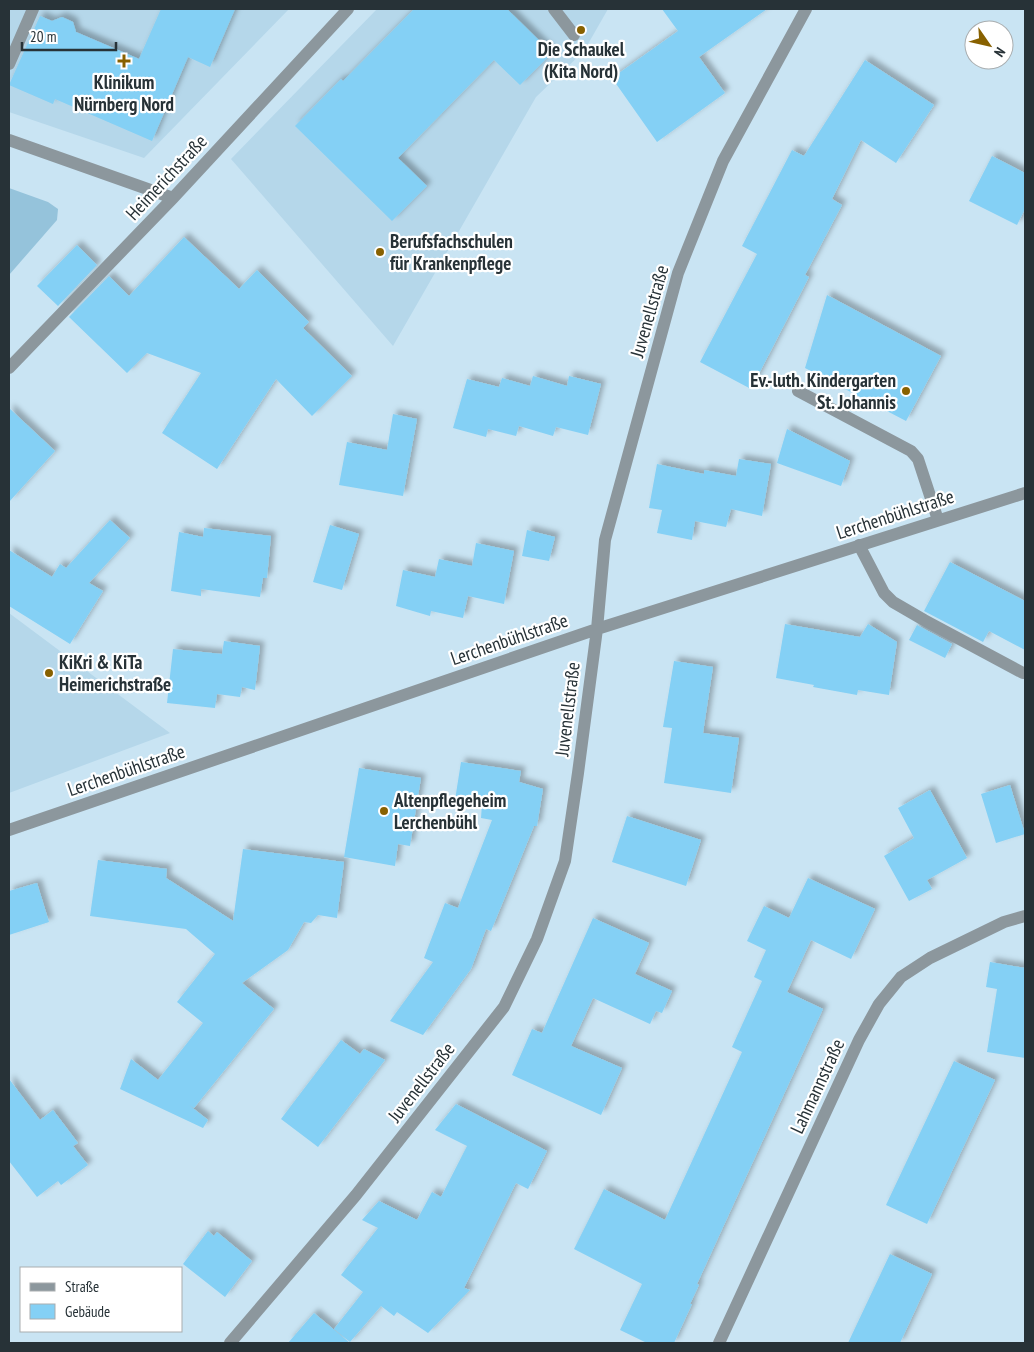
<svg xmlns="http://www.w3.org/2000/svg" width="1034" height="1352" font-family="'PT Sans Narrow',sans-serif">
<style>
.built{fill:#b5d7ea}
.green{fill:#95c3db}
.building{fill:#84d0f5;filter:url(#shadow)}
.lines{fill:none;stroke-linecap:round;stroke-linejoin:round}
.lane{stroke:#8c979d;stroke-width:12}
.street{stroke:#8c979d;stroke-width:12}
.poi-dot{fill:#886100;stroke:#fff;stroke-width:2}
.labels{text-anchor:middle;stroke-width:4.5;stroke-linejoin:round;paint-order:stroke}
.poi-label{font-size:19px;font-weight:bold;fill:#273237;stroke:#fff;text-anchor:start}
.street-label{font-size:19px;fill:#273237;stroke:#fff}
</style>
<defs>
<filter id="shadow"><feDropShadow dx="4.5" dy="-4.5" stdDeviation="2.5" flood-color="#0004"/></filter>
</defs>
<rect width="100%" height="100%" fill="#c9e4f3"/>
<!-- built -->
<path class="built" d="M9,9h280l-145,149 -135,-46z
M377,9h231l-24,42 -48,46 -143,249 -162,-187z
M9,613l161,120 -161,60z"/>
<!-- green -->
<path class="green" d="M9,188l39,14 10,7 -1,11 -48,55z"/>
<!-- building -->
<path class="building" d="M161,9h74l-25,58 -22,-10 -36,84 -97,-42 -2,5 -44,-19 31,-69 12,5 10,-4 11,5 3,10 63,27z
M414,9h93l45,44 -32,32 -26,-25 -96,98 29,28 -35,35 -97,-95 46,-47 2,2z
M662,9h105l-68,48 26,36 -68,49 -45,-64 66,-47z
M865,60l69,45 -38,58 -35,-23 -29,59 10,6 -37,70 4,2 -58,112 -51,-27 57,-108 -15,-8 50,-96 12,6z
M992,156l33,17v36l-8,16 -48,-24z
M184,237l55,52 18,-19 52,52 -6,6 49,48 -40,40 -36,-37 -59,90 -55,-36 39,-60 -54,-20 -20,20 -58,-56 40,-41 20,20z
M77,245l20,20 -39,41 -21,-20z
M827,295l114,61 -35,65 -101,-53z
M533,376l34,10 2,-10 32,8 -13,51 -32,-8 -3,9 -34,-10 -3,10 -28,-7 -2,8 -33,-9 14,-49 32,8 3,-9 28,8z
M9,408l46,43 -46,51z
M393,414l24,5 -14,77 -64,-11 8,-43 40,8z
M787,429l63,32 -9,25 -64,-23z
M739,459l32,5 -9,52 -31,-7 -5,18 -31,-6 -3,19 -35,-7 5,-23 -13,-2 8,-44 47,10v-4l32,6z
M110,520l20,18 -41,45 14,8 -33,53 -61,-38v-56l43,27 8,-13 6,4z
M330,525l29,9 -17,56 -29,-8z
M204,528l67,8 -4,42h-4l-3,19 -59,-8v7l-30,-5 8,-59 24,5z
M527,530l28,7 -6,24 -27,-5z
M476,543l38,8 -10,53 -36,-8 -5,22 -32,-7 -1,5 -34,-10 7,-36 32,7 4,-18 33,7z
M950,562l75,39v49l-36,-19 -6,11 -59,-31z
M785,624l75,13 8,-13 29,18 -8,53 -31,-5 -1,5 -44,-8 1,-2 -38,-7z
M917,625l35,19 -7,14 -36,-18z
M224,641l36,5 -5,44 -13,-3 -2,10 -23,-3 -2,14 -48,-5 6,-54 49,5z
M674,661l39,6 -10,66 36,5 -8,55 -67,-10 8,-55 -9,-1z
M461,762l60,9 -2,11 24,7 -6,37h-3l-43,105 -5,-2 -15,40 -48,66 -33,-14 43,-59 -9,-4 21,-55 13,5 34,-88 -11,-2 1,-14 -27,-4z
M359,768l62,10 -11,68 -12,-2 -3,22 -51,-9z
M1010,785l15,49 -29,9 -15,-49z
M930,790l37,68 -40,22 5,9 -23,12 -25,-45 30,-18 -16,-30z
M627,816l74,24 -15,46 -74,-24z
M243,849l101,13 -7,56 -19,-3 -7,8 -7,-1 -16,28 -46,33 32,26 -80,99 -5,-3 19,15 -5,8 -83,-39 11,-30 27,21 45,-57 -26,-21 38,-48 -29,-25 -96,-13 8,-56 69,9 -1,9 67,43z
M808,878l67,31 -24,50 -40,-19 -24,52 36,17 -126,275 2,1 -9,19h2l-18,39h-27l-27,-13 22,-46 -68,-35 30,-60 61,31 77,-168 -10,-5 30,-66 -8,-4 12,-27 -19,-9 17,-35 25,12z
M37,883l12,39 -40,13v-44z
M593,918l56,25 -14,31 37,17 -10,22 -6,-2 -6,13 -57,-26 -22,48 51,22 -21,47 -89,-40 20,-46 10,4z
M990,962l35,6v90l-38,-6 10,-63 -11,-2z
M341,1040l19,14 4,-5 21,11 -67,87 -37,-28z
M954,1061l41,19 -68,144 -41,-19z
M9,1079l31,41 13,-10 25,33 -5,3 15,19 -27,20 -3,-4 -21,16 -28,-36z
M456,1104l91,47 -19,38 -12,-6 -52,105 6,2 -42,43 -31,-21 -3,4 -13,-10 -31,36 -16,-13 29,-37 -22,-17 37,-47 -16,-8 17,-19 38,19 15,-28 9,5 26,-51 -32,-16z
M208,1231l6,5 3,-4 35,29 -27,36 -42,-33z
M890,1254l42,20 -13,28 -19,41h-52z
M314,1313l36,30h-62z"/>
<g class="lines">
<!-- lane -->
<path class="lane" d="M554,9l20,26
M9,64l24,-55
M798,391l113,60 7,8 20,61
M859,545l25,48 9,9 31,18 99,53"/>
<!-- street -->
<path class="street" d="M9,140l164,58
M9,368l164,-170 175,-189
M9,830l588,-201 428,-136
M230,1343l126,-148 148,-188 33,-68 28,-78 13,-88 19,-144 8,-89 73,-267 45,-112 83,-152
M719,1343l140,-303 20,-36 22,-27 29,-19 74,-36 21,-6"/>
</g>
<!-- markers -->
<g class="poi-dot">
<circle cx="581" cy="30" r="5"/>
<path d="M121.5 53.5h5v5h5v5h-5v5h-5v-5h-5v-5h5z"/>
<circle cx="380" cy="252" r="5"/>
<circle cx="906" cy="391" r="5"/>
<circle cx="49" cy="673" r="5"/>
<circle cx="384" cy="811" r="5"/>
</g>
<g class="labels">
<!-- poi labels -->
<g class="poi-label">
<text x="581" y="56" text-anchor="middle">Die Schaukel<tspan x="581" dy="22">(Kita Nord)</tspan></text>
<text x="124" y="89" text-anchor="middle">Klinikum<tspan x="124" dy="22">Nürnberg Nord</tspan></text>
<text x="390" y="248">Berufsfachschulen<tspan x="390" dy="22">für Krankenpflege</tspan></text>
<text x="896" y="387" text-anchor="end">Ev.-luth. Kindergarten<tspan x="896" dy="22">St. Johannis</tspan></text>
<text x="59" y="669">KiKri &amp; KiTa<tspan x="59" dy="22">Heimerichstraße</tspan></text>
<text x="394" y="807">Altenpflegeheim<tspan x="394" dy="22">Lerchenbühl</tspan></text>
</g>
<!-- street labels -->
<g class="street-label">
<text transform="translate(166 177) rotate(-47)" y="7">Heimerichstraße</text>
<text transform="translate(649 311) rotate(-74)" y="7">Juvenellstraße</text>
<text transform="translate(895 514) rotate(-18)" y="7">Lerchenbühlstraße</text>
<text transform="translate(509 639) rotate(-19)" y="7">Lerchenbühlstraße</text>
<text transform="translate(567 709) rotate(-83)" y="7">Juvenellstraße</text>
<text transform="translate(126 770) rotate(-19)" y="7">Lerchenbühlstraße</text>
<text transform="translate(421 1082) rotate(-52)" y="7">Juvenellstraße</text>
<text transform="translate(817 1086) rotate(-65)" y="7">Lahmannstraße</text>
</g>
</g>
<!-- border -->
<rect width="1034" height="1352" fill="none" stroke="#273237" stroke-width="20"/>
<!-- legend -->
<rect x="20" y="1267" width="162" height="65" fill="#ffffff" stroke="#a9adaf"/>
<rect x="30" y="1283" width="25" height="8" fill="#8c979d" stroke="#a9adaf"/>
<text x="65" y="1292" font-size="15" fill="#273237">Straße</text>
<rect x="30" y="1304" width="25" height="15" fill="#84d0f5" stroke="#a9adaf"/>
<text x="65" y="1317" font-size="15" fill="#273237">Gebäude</text>
<!-- north arrow -->
<g transform="translate(989 45) rotate(124)"><circle r="24" fill="#ffffff" stroke="#a9adaf"/>
<path d="M0-4L9 19L0 12L-9 19Z" fill="#886100"/>
<text y="-8" font-size="14" font-weight="bold" text-anchor="middle" fill="#273237">N</text>
</g>
<!-- scale -->
<path d="M22 42v8h94v-8" fill="none" stroke="#273237" stroke-width="2.5"/>
<text x="30" y="42" font-size="15" fill="#273237" stroke="#ffffff" stroke-width="4" paint-order="stroke">20 m</text>
</svg>
